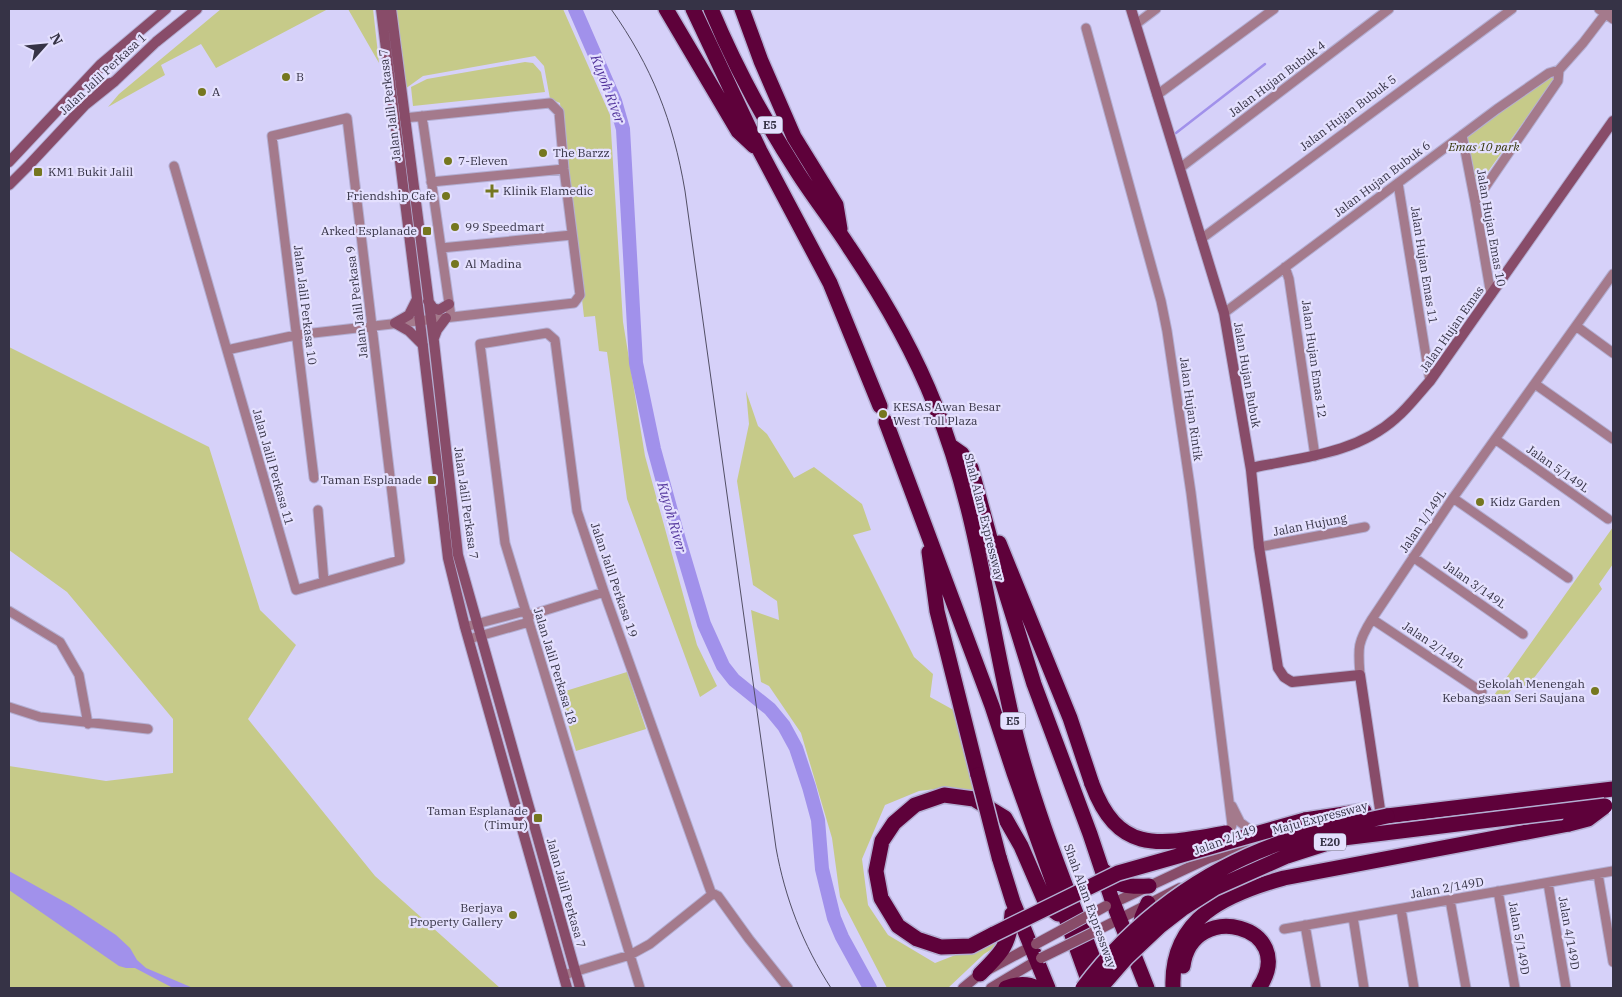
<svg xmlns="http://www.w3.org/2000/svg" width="1622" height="997" font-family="'IBM Plex Serif',serif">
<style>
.green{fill:#c6ca89}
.water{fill:#a191eb}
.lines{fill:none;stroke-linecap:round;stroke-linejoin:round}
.stream{stroke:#a191eb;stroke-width:2.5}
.river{stroke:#a191eb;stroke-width:14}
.street-casing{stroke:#b3aed2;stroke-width:11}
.secondary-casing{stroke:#b3aed2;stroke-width:12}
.highway-casing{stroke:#b3aed2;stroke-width:18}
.street{stroke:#a47a8c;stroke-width:9}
.secondary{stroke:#884c69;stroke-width:10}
.highway{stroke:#5e013a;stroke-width:15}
.tram{stroke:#524f65;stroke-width:1}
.secondary-bridge-casing{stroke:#b3aed2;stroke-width:12;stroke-linecap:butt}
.highway-bridge-casing{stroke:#b3aed2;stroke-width:18;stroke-linecap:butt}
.secondary-bridge{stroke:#884c69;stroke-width:10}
.highway-bridge{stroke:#5e013a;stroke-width:15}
.poi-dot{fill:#75771f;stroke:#e4e0fe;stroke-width:2}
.labels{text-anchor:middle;stroke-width:4.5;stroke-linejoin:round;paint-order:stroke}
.shield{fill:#e4e0fe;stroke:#6a677d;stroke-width:1}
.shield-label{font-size:11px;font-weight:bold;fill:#363346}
.street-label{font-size:12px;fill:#363346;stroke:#e4e0fe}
.poi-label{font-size:12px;fill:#363346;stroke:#e4e0fe;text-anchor:start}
.park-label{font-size:12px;font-style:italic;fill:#323304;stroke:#e4e0fe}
.water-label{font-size:14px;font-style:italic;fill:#52349c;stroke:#e4e0fe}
</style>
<rect width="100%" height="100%" fill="#d6d1f9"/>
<!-- green -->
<path class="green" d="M221,9h107l-112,59 -15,-24 -40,21 4,10 -57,32 11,-13z
M348,9h25l6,54z
M395,9h168l47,106 13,207 22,134 52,189 20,41 -17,11 -73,-198 -20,-147 -8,-1 -4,-35 -11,1 -24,-214 -10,-4 -6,-33 -9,-10 -112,20 -18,13z
M1567,61l-95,133 -8,-55z
M525,62l8,1 8,9 4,20 -132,14 -2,-19 16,-8z
M9,347l200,100 51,163 36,35 -48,74 127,157 125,112h-491v-222l97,15 67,-8v-54l-106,-127 -58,-42z
M746,391l12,35 9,8 27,44 20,-11 48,37 9,26 -18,5 61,122 19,17 -3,23 29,16 18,81 -25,-7 -33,4 -34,14 -23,54 6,46 20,30 47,28 59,-23 3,6 -13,8 -36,34h-61l-47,-91 -8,-59 -31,-105 -32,-47 -8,-4 -10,-72 28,10 -2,-19 -24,-16 -16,-104 12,-57z
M1613,527v37l-14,20 3,5 -75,98 -9,-4 -19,20 -7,-5z
M627,672l19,57 -70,22 -17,-58z"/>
<!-- water -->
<path class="water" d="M9,871l63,35 44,29 14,13 7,12 9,8 47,20h-20l-38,-20h-9l-7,-2 -110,-76z"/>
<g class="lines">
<!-- stream -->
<path class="stream" d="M1176,133l89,-69"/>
<!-- river -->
<path class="river" d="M575,9l40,92 8,28 13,234 18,86 25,91 25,84 19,42 11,14 36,29 14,17 12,22 13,39 9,33 4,49 12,49 8,19 28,51"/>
<defs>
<path id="street" d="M1599,9l14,10
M1136,24l20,-15
M1086,28l75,273 6,30 24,162 38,308 3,24 -5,12
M1157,95l117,-86
M422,116l29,201
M1462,135l13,67 16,93
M174,166l122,424 104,-30 -53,-442 -75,18 42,342
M1180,168l209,-159
M431,182l133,-13
M1398,183l32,198
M1475,202l83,-121 1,-11 24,-27 26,-34
M1201,239l311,-230
M441,248l131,-13
M1285,267l4,12 26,177
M1224,313l273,-204 52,-36 10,-3
M1576,326l37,27
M227,350l69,-15 278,-32 6,-8 -16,-126 -5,-57 -9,-9 -146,15
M1535,384l78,55
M1495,439l113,80
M1453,498l115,80
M318,510l6,72
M1259,547l106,-20
M1413,557l110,77
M9,611l51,31 19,33 9,49
M527,616l77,-24
M1372,619l110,73
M465,627l60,-16
M469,639l60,-17
M1360,675c-2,-27 -3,-32 12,-56l81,-121 160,-224
M9,707l31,10 108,12
M1232,806l8,16 17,13
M1598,874l15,88
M1548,883l18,105
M1498,891l17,97
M1450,900l16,88
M1401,909l13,79
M1353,917l11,71
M1305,925l11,63
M1284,929l329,-58
M564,975l66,-20 20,-11 60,-48 4,-2 4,2 31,43 39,49
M640,988l-135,-445 -25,-199 67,-11 8,7 22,171 27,81 108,303"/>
<path id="secondary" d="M381,9l40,321 27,228 17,69 102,361
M391,9l43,333 24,213 122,433
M1131,9l93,304 27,157 8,77 19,121 6,9 8,5 68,-7 21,141
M98,70l-5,11 1,5h9l7,-3
M9,162l92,-98 65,-55
M9,185l20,-20 56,-60 30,-24 41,-39 41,-33
M428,301l5,7 6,2 10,-6
M395,323l14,8 14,14
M395,323l14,-8 8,-16
M434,338l3,-8 9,-12
M1251,470l5,-3c49,-10 101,-14 140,-49 13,-11 23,-25 34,-37l183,-260
M1109,905l100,-47 57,-20
M1092,933l88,-45
M963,988l17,-14 56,-30
M991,988l50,-30"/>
<path id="highway" d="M666,9l72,122 16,15
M693,9l67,142 70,132 50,123
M711,9c23,55 54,113 87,164 16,25 35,49 51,74 33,49 64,102 86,158 44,108 54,222 82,334 21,82 55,161 84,241
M742,9l19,52 33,76 42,68 4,24
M886,422l106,284 22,67 77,215
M952,447l10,7 9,14 26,96 37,120 56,150 22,66 35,88
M999,543l71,175 22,66
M929,552l8,59 41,164
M1387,816l226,-27
M1305,820l59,-9
M999,857l14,45 35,86
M1103,870c15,17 24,17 46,16
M1139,932l3,-15 6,-14
M994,934l-23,12 -30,1 -24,-8 -19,-13 -17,-28 -5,-27 6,-30 12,-18 21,-18 29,-10 30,4 31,19 16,28 26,60 11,8
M1183,966c9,-68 117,-40 76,22
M980,974c21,-21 30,-29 32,-60
M1006,988c10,-4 21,-5 31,0
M1173,988c-3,-70 53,-94 111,-110l285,-54"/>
</defs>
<!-- street casing -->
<use href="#street" class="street-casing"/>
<!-- secondary casing -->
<use href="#secondary" class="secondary-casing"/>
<!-- highway casing -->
<use href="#highway" class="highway-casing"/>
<!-- street -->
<use href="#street" class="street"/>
<!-- secondary -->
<use href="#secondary" class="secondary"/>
<!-- highway -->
<use href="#highway" class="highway"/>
<!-- tram -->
<path class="tram" d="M611,9c41,58 62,111 74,182l91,657c9,50 27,97 55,140"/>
<defs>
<path id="secondary-bridge" d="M1036,944l70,-38
M1041,958l51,-25"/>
<path id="highway-bridge" d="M978,775l21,82
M1092,784c27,73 70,60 134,49
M1569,824l19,-5 16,-12
M994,934l124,-61 187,-53
M1083,988c50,-67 121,-119 200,-146 34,-12 69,-18 104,-26
M1100,988l26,-30 34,-32 22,-17 33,-21 72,-32 56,-18 262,-32"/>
</defs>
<!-- secondary-bridge casing -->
<use href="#secondary-bridge" class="secondary-bridge-casing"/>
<!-- highway-bridge casing -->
<use href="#highway-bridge" class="highway-bridge-casing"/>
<!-- secondary-bridge -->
<use href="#secondary-bridge" class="secondary-bridge"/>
<!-- highway-bridge -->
<use href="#highway-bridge" class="highway-bridge"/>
</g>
<!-- markers -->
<g class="poi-dot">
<circle cx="286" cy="77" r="5"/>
<circle cx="202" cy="92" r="5"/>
<circle cx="543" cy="153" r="5"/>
<circle cx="448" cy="161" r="5"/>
<rect x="33" y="167" width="10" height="10" rx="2.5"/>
<path d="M489.5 183.5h5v5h5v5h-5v5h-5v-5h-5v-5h5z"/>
<circle cx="446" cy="196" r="5"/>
<circle cx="455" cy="227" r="5"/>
<rect x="422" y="226" width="10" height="10" rx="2.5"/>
<circle cx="455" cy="264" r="5"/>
<circle cx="883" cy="414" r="5"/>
<rect x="427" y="475" width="10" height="10" rx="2.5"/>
<circle cx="1480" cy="502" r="5"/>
<circle cx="1595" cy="691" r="5"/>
<rect x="533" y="813" width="10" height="10" rx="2.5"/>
<circle cx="513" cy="915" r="5"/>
</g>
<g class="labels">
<!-- shield labels -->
<g class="shield">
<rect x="757.5" y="116.5" width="25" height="17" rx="4"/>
<rect x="1000.5" y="712.5" width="25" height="17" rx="4"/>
<rect x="1314" y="833.5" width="32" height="17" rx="4"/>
</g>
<g class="shield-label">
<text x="770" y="129">E5</text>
<text x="1013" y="725">E5</text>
<text x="1330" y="846">E20</text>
</g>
<!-- street labels -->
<g class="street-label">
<text transform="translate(103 74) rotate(-43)" y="4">Jalan Jalil Perkasa 1</text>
<text transform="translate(1277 79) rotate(-37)" y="4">Jalan Hujan Bubuk 4</text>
<text transform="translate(390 105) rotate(-97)" y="4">Jalan Jalil Perkasa 7</text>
<text transform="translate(1348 113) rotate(-37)" y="4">Jalan Hujan Bubuk 5</text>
<text transform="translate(1382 179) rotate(-37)" y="4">Jalan Hujan Bubuk 6</text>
<text transform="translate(1491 228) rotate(80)" y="4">Jalan Hujan Emas 10</text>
<text transform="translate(1424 265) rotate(81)" y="4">Jalan Hujan Emas 11</text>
<text transform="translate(357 302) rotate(-97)" y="4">Jalan Jalil Perkasa 9</text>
<text transform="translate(305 305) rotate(83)" y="4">Jalan Jalil Perkasa 10</text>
<text transform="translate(1452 329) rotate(-55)" y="4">Jalan Hujan Emas</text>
<text transform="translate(1314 359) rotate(82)" y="4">Jalan Hujan Emas 12</text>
<text transform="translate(1247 375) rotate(80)" y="4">Jalan Hujan Bubuk</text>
<text transform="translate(1191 409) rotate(82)" y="4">Jalan Hujan Rintik</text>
<text transform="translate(273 467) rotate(74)" y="4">Jalan Jalil Perkasa 11</text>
<text transform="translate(1558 469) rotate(35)" y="4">Jalan 5/149L</text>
<text transform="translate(466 503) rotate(82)" y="4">Jalan Jalil Perkasa 7</text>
<text transform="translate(984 517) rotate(76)" y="4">Shah Alam Expressway</text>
<text transform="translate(1423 521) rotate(-56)" y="4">Jalan 1/149L</text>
<text transform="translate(1310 525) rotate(-11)" y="4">Jalan Hujung</text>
<text transform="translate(614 580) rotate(71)" y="4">Jalan Jalil Perkasa 19</text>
<text transform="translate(1475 585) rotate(35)" y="4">Jalan 3/149L</text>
<text transform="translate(1434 645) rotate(34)" y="4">Jalan 2/149L</text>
<text transform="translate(555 666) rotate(73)" y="4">Jalan Jalil Perkasa 18</text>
<text transform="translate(1320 818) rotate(-15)" y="4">Maju Expressway</text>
<text transform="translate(1225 840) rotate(-20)" y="4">Jalan 2/149</text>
<text transform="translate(1447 888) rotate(-10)" y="4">Jalan 2/149D</text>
<text transform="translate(566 893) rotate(74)" y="4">Jalan Jalil Perkasa 7</text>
<text transform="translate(1090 906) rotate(70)" y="4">Shah Alam Expressway</text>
<text transform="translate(1569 933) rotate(80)" y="4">Jalan 4/149D</text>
<text transform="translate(1519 938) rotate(80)" y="4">Jalan 5/149D</text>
</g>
<!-- poi labels -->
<g class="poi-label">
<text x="296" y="81">B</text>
<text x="212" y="96">A</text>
<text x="553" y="157">The Barzz</text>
<text x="458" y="165">7-Eleven</text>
<text x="48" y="176">KM1 Bukit Jalil</text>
<text x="503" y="195">Klinik Elamedic</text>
<text x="436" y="200" text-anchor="end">Friendship Cafe</text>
<text x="465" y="231">99 Speedmart</text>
<text x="417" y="235" text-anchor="end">Arked Esplanade</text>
<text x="465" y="268">Al Madina</text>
<text x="893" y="411">KESAS Awan Besar<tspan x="893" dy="14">West Toll Plaza</tspan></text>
<text x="422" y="484" text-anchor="end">Taman Esplanade</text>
<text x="1490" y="506">Kidz Garden</text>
<text x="1585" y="688" text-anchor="end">Sekolah Menengah<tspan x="1585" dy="14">Kebangsaan Seri Saujana</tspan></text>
<text x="528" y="815" text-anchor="end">Taman Esplanade<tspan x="528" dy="14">(Timur)</tspan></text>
<text x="503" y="912" text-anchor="end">Berjaya<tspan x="503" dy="14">Property Gallery</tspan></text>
</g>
<!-- park labels -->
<g class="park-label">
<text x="1484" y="151">Emas 10 park</text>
</g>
<!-- water labels -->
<g class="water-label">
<text transform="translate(608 89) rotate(69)" y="5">Kuyoh River</text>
<text transform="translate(672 517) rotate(74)" y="5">Kuyoh River</text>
</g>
</g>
<!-- border -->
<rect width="1622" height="997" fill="none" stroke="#363346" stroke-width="20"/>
<!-- north arrow -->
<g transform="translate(45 45) rotate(63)" stroke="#e4e0fe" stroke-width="4" paint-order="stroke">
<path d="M0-4L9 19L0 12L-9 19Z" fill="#363346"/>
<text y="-8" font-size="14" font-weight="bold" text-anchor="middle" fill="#363346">N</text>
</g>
</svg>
